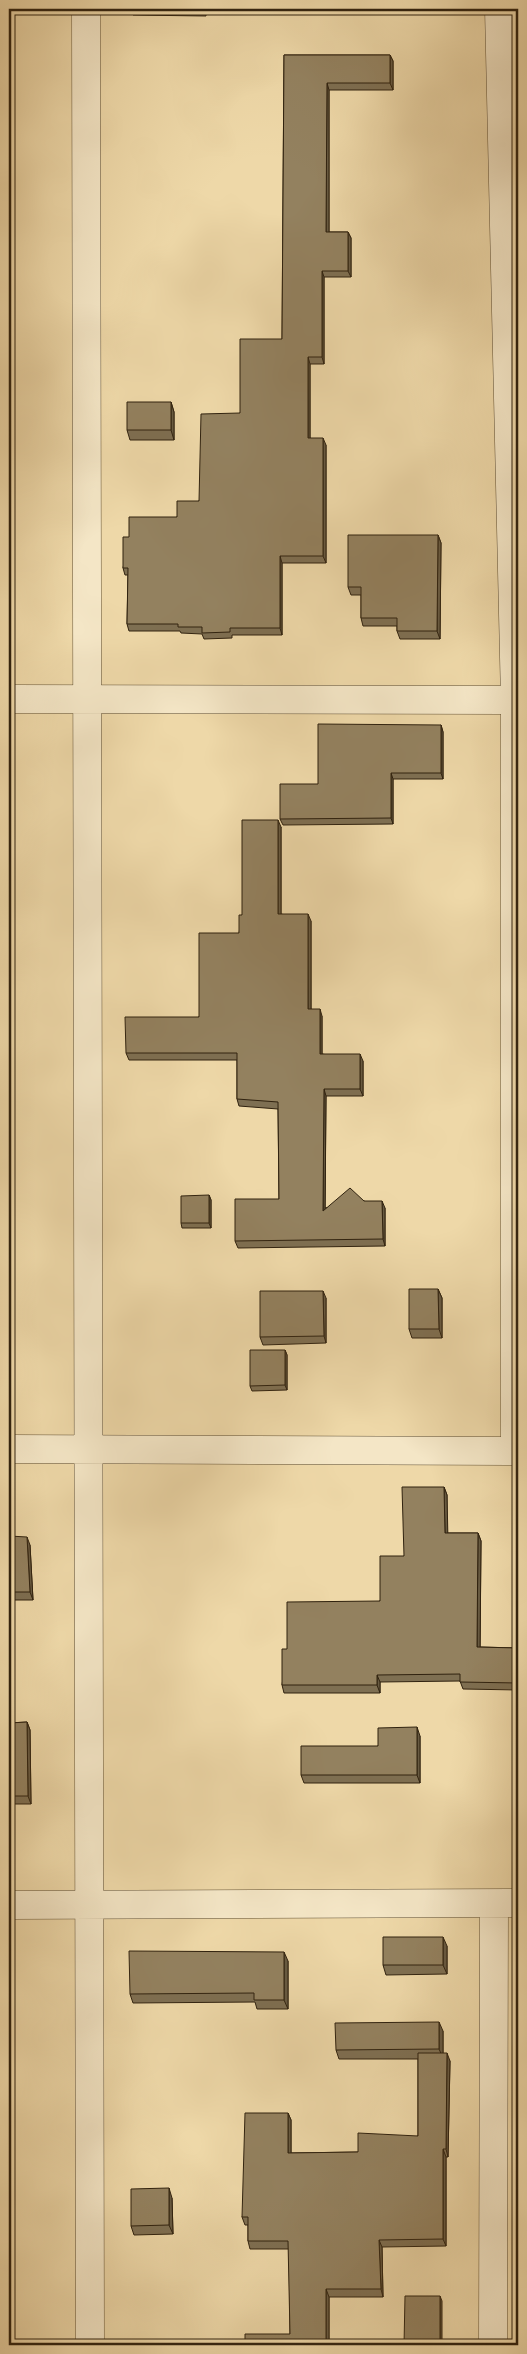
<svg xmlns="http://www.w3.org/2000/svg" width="527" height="2354" font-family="'IM FELL Great Primer',serif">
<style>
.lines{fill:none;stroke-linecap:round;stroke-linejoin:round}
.minor-casing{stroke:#605035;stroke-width:29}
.minor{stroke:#f4e6c6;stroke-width:28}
.wall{fill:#7e6f52;stroke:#30220f}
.shaded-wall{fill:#675a42;stroke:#30220f}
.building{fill:#93815f;stroke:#30220f}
</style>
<rect width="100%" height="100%" fill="#eed8a8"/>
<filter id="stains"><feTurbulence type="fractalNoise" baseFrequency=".004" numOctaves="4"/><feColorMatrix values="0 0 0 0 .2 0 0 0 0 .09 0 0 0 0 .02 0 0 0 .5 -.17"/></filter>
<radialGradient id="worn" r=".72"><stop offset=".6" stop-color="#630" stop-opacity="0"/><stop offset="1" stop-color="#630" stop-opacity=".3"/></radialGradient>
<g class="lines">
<defs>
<path id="minor" d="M86,9l4,2336
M499,9l16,691v751
M9,699l509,1
M9,1449l509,2
M9,1905l509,-2
M493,2345l1,-441"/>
</defs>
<!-- minor casing -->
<use href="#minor" class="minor-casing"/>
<!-- minor -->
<use href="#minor" class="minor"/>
</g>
<!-- wall -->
<path class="wall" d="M131,9h153v4h-78v3l-73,-1z
M284,55h106l3,6v29h-64v142h19l3,6v39h-27v87h-14v74l16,7v118h-44v72h-50v3l-28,1 -2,-5 -21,-1 -1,-2h-51l-2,-7 1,-49h-3l-2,-7 6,-31 48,-20 22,-16 41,-88 42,-74z
M171,402l3,10v28h-44l-3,-10z
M438,535l3,8 -1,96h-40l-3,-8v-5h-34l-2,-8v-23h-10l-3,-8z
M441,725l2,7v47h-50v45l-110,1 -3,-6 38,-35z
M281,827v87l30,7v88l11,7v38l41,7v35h-37l-1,112 39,-7 21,7v38l-147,2 -3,-7 44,-42 -1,-90 -39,-3 -2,-7v-39h-108l-3,-7 73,-36 40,-84 3,-18z
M9,911l5,7v95h-5z
M209,1195l2,5v28h-29l-1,-5z
M438,1289l4,9v40h-30l-3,-9z
M326,1298v45l-63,2 -3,-8z
M285,1350l2,5v35l-35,1 -2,-5z
M444,1487l3,8v38h31l3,8 -1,106 38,1v42l-55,-1 -3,-8 -80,1v11h-96l-2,-8 5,-36 93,-48 24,-45z
M9,1536l21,9 3,55h-24z
M27,1722l3,8 1,74h-22v-81z
M420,1736v47h-116l-3,-8 77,-29z
M447,1946v28l-61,1 -3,-10z
M288,1961v48h-31l-2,-7 -122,1 -3,-9z
M443,2031v22l7,8 -2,96h-2v89l-64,1 1,50h-54v48l-39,-11 -1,-85h-39l-2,-8v-16h-3l-3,-8 46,-104 3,7v33l67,-1 60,-16v-77h-79l-3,-9z
M172,2198l1,36 -39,1 -3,-9z"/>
<!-- shaded-wall -->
<path class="shaded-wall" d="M390,55l3,6v29l-3,-7z
M327,83l2,7v148l-3,-6z
M348,232l3,6v39l-3,-6z
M322,271l2,6v87l-2,-7z
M308,357l2,7v81l-2,-7z
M171,402l3,10v28l-3,-10z
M323,438l3,7v118l-3,-7z
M438,535l3,8 -1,96 -3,-8z
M280,556l2,7v72l-2,-7z
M441,725l2,7v47l-2,-6z
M391,773l2,6v45l-2,-6z
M278,820l3,7v94l-3,-7z
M12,911l2,7v95l-2,-7z
M308,914l3,7v95l-3,-7z
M320,1009l2,7v45l-2,-7z
M360,1054l3,7v35l-3,-7z
M324,1089l2,7 -1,122 -2,-7z
M209,1195l2,5v28l-2,-5z
M382,1201l3,7v38l-2,-7z
M438,1289l4,9v40l-3,-9z
M323,1291l3,7v45l-2,-7z
M285,1350l2,5v35l-2,-5z
M444,1487l3,8 1,46 -3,-8z
M478,1533l3,8 -1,114 -3,-8z
M27,1537l3,8 3,55 -3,-8z
M377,1675l3,7v11l-3,-8z
M27,1722l3,8 1,74 -3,-8z
M417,1727l3,9v47l-3,-8z
M443,1937l4,9v28l-4,-9z
M284,1952l4,9v48l-4,-9z
M439,2022l4,9v27l-4,-9z
M447,2053l3,8 -2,96 -2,-8z
M288,2113l3,7v41l-3,-8z
M443,2149l3,8v89l-3,-7z
M169,2188l3,10 1,36 -4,-9z
M379,2240l3,7 1,50 -2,-8z
M326,2289l3,8v48h-3z
M440,2296l2,5v44h-2z"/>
<!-- building -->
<path class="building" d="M284,55h106v28h-63l-1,149h22v39h-26v86h-14v81h15v118h-43v72h-50v4l-28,1v-6h-24v-3h-51l1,-56h-5v-31h6v-20h48v-16h22l2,-87 39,-1v-74h42z
M127,402h44v28h-44z
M348,535h90l-1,96h-40v-13h-36v-31h-13z
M318,724l123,1v48h-50v45l-111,1v-35h38z
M242,820h36v94h30v95h12v45h40v35h-36l-1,122 27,-23 14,13h18l1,38 -148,2v-42h44l-1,-97 -41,-3v-46h-111l-1,-36h74v-84h40v-18h3z
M9,911h3v95h-3z
M209,1195v28h-28v-27z
M409,1289h29l1,40h-30z
M260,1291h63l1,45 -64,1z
M250,1350h35v35l-35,1z
M402,1487h42l1,46h33l-1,114 41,1v35l-58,-1v-8l-83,1v10h-95v-36h5v-47l93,-1v-45h24z
M9,1536l18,1 3,55h-21z
M27,1722l1,74h-19v-73z
M417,1727v48h-116v-29h77v-18z
M383,1937h60v28h-60z
M129,1951l155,1v48h-30v-7l-124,1z
M439,2022v27l-103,1 -1,-27z
M418,2053h29l-1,96h-3v90l-64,1 2,49h-55v56h-81v-11h45l-2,-93h-40v-24h-6l3,-104h43v40l70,-1v-19l60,3z
M169,2188v37l-38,1v-37z
M405,2296h35v49h-36z"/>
<!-- margin -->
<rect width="527" height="2354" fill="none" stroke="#eed8a8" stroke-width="30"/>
<rect x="10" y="10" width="507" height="2334" fill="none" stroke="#30220f" stroke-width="2.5"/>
<rect x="15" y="15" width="497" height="2324" fill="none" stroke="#30220f"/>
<rect width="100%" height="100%" filter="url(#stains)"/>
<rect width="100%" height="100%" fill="url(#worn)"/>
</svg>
